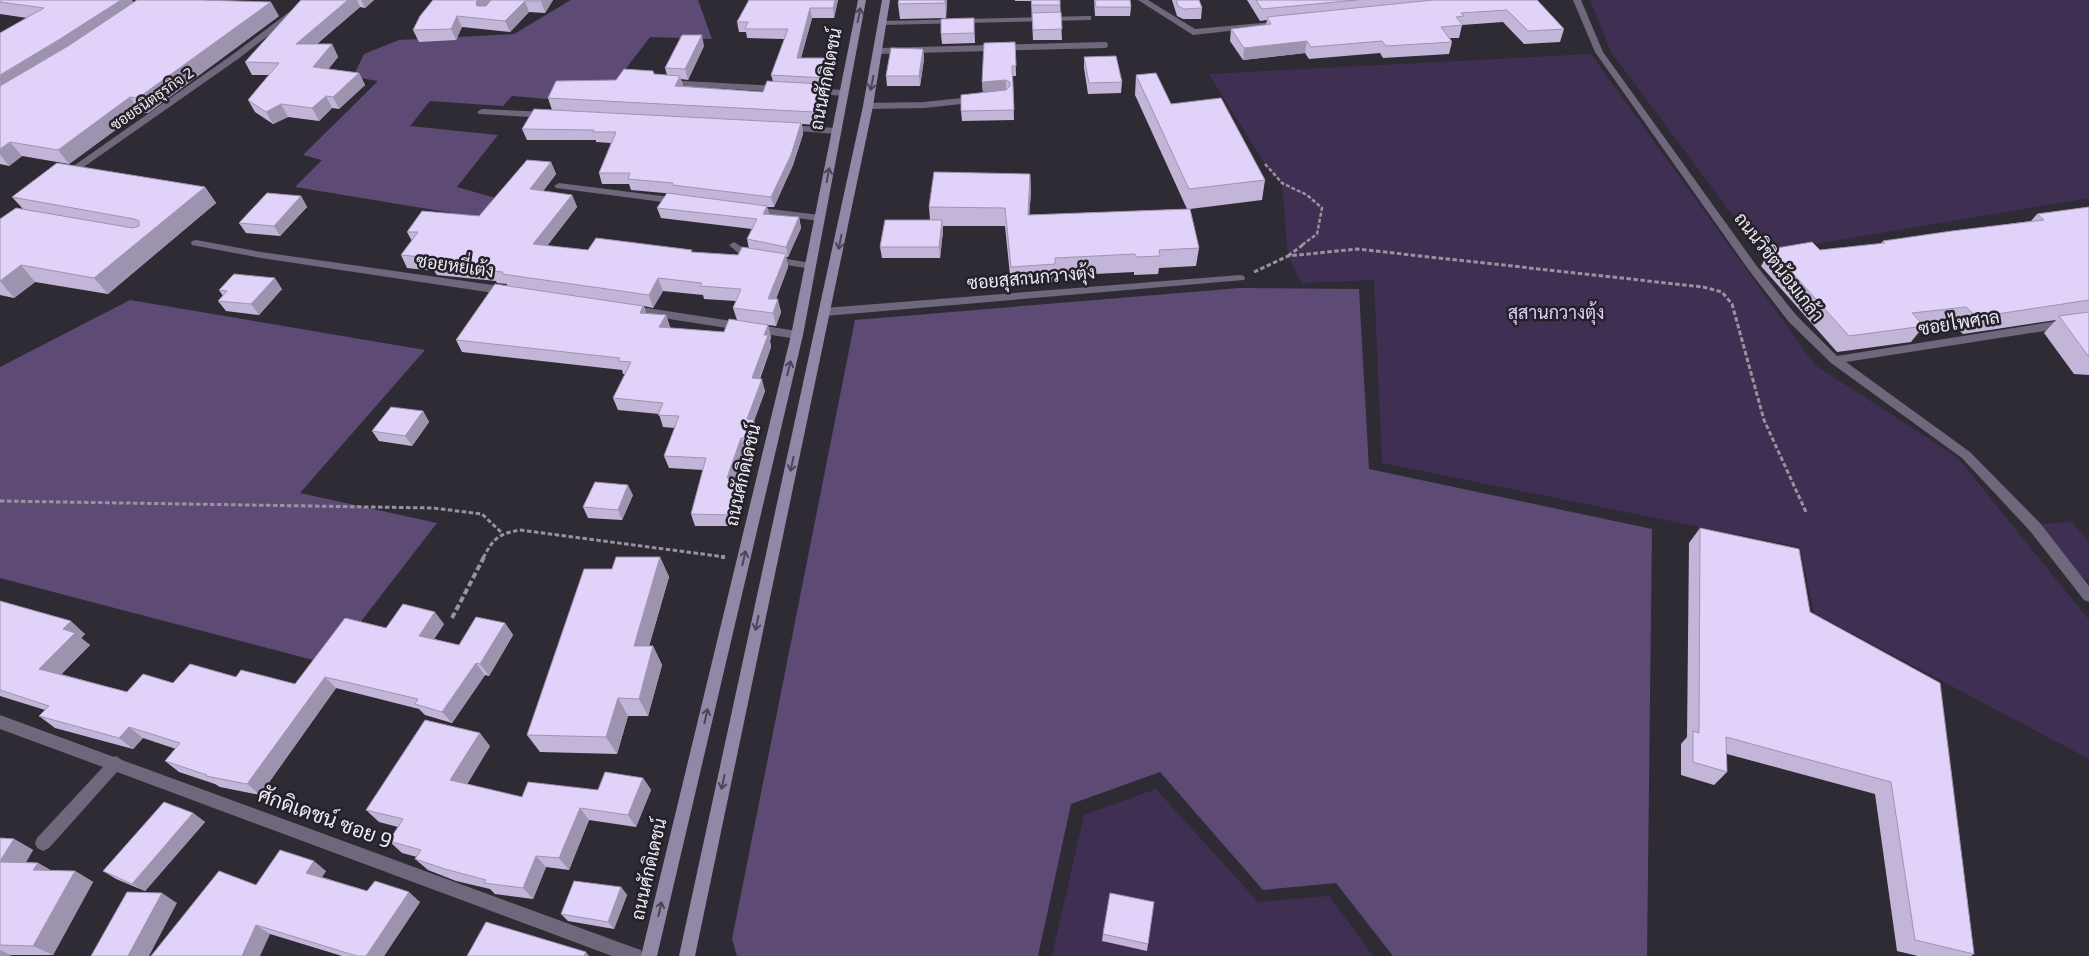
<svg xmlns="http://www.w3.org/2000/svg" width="2089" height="956" font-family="'Exo 2',Sarabun,sans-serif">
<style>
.green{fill:#3f3053}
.forest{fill:#5d4b76}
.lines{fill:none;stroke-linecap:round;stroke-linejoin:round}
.path-far2{stroke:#97949d;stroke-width:2.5;stroke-dasharray:4 2;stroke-linecap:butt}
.path-far1{stroke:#97949d;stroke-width:3;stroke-dasharray:4.5 2.5;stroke-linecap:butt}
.path{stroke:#97949d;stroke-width:4;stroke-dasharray:6 3;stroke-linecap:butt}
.service{stroke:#6f677b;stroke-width:6}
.minor{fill:#6f677b;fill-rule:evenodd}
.secondary{fill:#9387a7;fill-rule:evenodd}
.wall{fill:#c2b5d7;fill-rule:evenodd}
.shaded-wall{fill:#9e93af}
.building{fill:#e1d2fa;stroke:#9e93af}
.oneway{stroke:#4c4556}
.labels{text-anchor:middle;stroke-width:5;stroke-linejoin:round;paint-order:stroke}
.far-street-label{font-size:15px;fill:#edebf2;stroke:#25212b}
.street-label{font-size:18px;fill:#edebf2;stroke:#25212b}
.park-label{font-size:18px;fill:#decef9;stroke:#25212b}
.near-street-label{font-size:21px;fill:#edebf2;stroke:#25212b}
</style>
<rect width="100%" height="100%" fill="#2e2b35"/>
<!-- green -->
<path class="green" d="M1590,0h499v198l-328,55 -150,-201z
M1591,54l224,311 142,92 132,163v139l-275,-146 -14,-66 -418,-84 -8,-183 -72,3 -14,-27 -6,-73 -17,-19 -56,-90z
M2072,522l17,20v37l-6,1 -44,-56z
M1156,789l102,113 71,-6 44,60h-321l32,-141z"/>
<!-- forest -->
<path class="forest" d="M571,0h127l14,39 -62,-2 -39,51 -52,12 -47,-4 -9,10 -73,-5 -20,25 88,9 -41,52 49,14 -17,18 -194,-32 27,-27 -19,-5 75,-74 -25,-4 11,-23 35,-14 115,-6z
M1240,288l119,1 10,180 283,60 -5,427h-254l-57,-73 -73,7 -103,-118 -89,32 -33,152h-301l-5,-17 123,-619z
M130,300l295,50 -125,143 137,30 -109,141 -328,-86v-211z"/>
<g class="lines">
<!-- path-far2 -->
<path class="path-far2" d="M1265,164l17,19 25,12 15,13 -5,26 -15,11"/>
<!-- path-far1 -->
<path class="path-far1" d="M1288,256l16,-12
M1254,272l34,-16 69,-7 346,38 19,5 10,12 32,116 42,92
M0,501l433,7 49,6 20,19
M483,558c11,-20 15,-24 37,-28l205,27"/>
<!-- path -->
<path class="path" d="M721,557h4
M452,618l32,-61"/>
<!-- service -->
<path class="service" d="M878,51l227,-6
M868,106l56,-1 47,-5"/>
<!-- minor -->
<path class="minor" d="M305,0h9l-76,59 -170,119h-6v-4l170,-119z
M1138,0h10l47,29 88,-8 4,2 -4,2 -90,10z
M1573,0h8l22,52 153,213 40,50 41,41 252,-40v8l-243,38 124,90 70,71 49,63v16l-5,-2 -54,-69 -68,-73 -131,-95 -43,-42 -40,-52 -153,-217z
M1088,16h3v4l-208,5 -4,-2 4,-2z
M665,80l115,6 4,3 -4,3 -118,-7v-4z
M807,88l38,2 4,3 -4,3 -41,-3 -1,-2z
M482,109l65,3 5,3 -5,3 -68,-4 -2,-2z
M787,125l50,3 5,3 -5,3 -53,-4 -2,-2z
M559,183l119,15 5,3 -5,3 -122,-16 -2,-2z
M753,207l67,8 5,3 -5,3 -71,-9v-4z
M196,240l65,12 246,35 5,4 -5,4 -246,-37 -69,-13 -1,-2 1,-2z
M734,242l17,11 60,10 5,3 -5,3 -67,-11 -15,-13z
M1240,275l4,1 1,2 -1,2 -419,36 -5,-4 5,-4z
M628,305l169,26 6,4 -6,4 -173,-27 -1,-3z
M0,715l114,42 2,-1 6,4 513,188 6,2 2,6h-31l-495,-184 -68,76 -6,3 -6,-3 -2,-5 2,-5 66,-71 -103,-38z"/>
<!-- secondary -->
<path class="secondary" d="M858,0h8l-63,335 -146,621h-16l150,-621z
M882,0h8l-17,106 -178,850h-16l184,-850z"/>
</g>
<!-- wall -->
<path class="wall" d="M0,0h132l1,2 93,-1 53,15 -131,97 -8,-1 -71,52 -47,-8 -13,10 -9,-2v-131l27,-15 -27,-4z
M301,0h73l-9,8 -5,-1 -43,37h15l6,13 -10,12 31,4 6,12 -26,24 -7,-1 -13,13 -31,-4 -15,7 -18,-12 -7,-12 21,-25h-17l-7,-13z
M433,0h120l-8,13 -16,-1 -19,20 -48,-5 -6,13 -37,2 -6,-12z
M749,0h89l-4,18h-22l-11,40h30l1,10 -5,19h-4l1,10 -8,28 -14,-1 1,10 -10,31 -19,42h-7l2,8 30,2 2,11 -13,29h-2l2,10 -12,32 5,13 -5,14 -8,-1 3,12 -1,4 1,6 -11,32 5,12 -11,30 4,11 -6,18h-7l-10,28h4l4,12 -9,36h-39l-4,-12 12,-44 -34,-2 -5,-12 11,-28 -12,-1 -4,-13 -41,-4 -5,-12 13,-24h-3l-1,-4 -160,-18 -6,-12 51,-54v-2l-10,-1 -1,-2 -59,-6 -3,-4 -27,-3 -6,-13 11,-14 -5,-9 72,-16 72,-54 5,12 -13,17 29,4 5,12 -30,39 41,4 104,2 46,3 11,-6 -2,-10 5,-10 -91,-11 -4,-10 18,-13v-1l-44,-4 -2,-6h-27l-3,-11 12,-30 -15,-1v-2h-69l-5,-11 30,-19 -4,-12 68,-18 38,-6 13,1 -2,-7 39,-22 -16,34 -7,-1 2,7 80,6 10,-11 -2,-6 14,-36 -38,-1 -1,-6h-7l-2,-10zM663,291l40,4 1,4 32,2 -3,7 4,12 -13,12 -55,-4 1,-1 -4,-12 -20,-2 -2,-7 9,2z
M899,0h48l-1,18 -46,1 -2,-15z
M1015,0h45l2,40h-29l-2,-39h-16z
M1094,0h36l1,7 -1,9h-35z
M1172,0h27l3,8 -1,11h-18l-6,-3z
M1247,0h290l27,29 -4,13 -36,2 -21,-22 -41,3 -3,13h-9l2,4 -3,12 -66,4 -3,-5 -71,6 -4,-6 -62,7 -13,-19 1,-12 35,-4 1,-5 -7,1z
M974,18l1,25 -33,1 -1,-10z
M1015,42l1,34h-3l1,44 -52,1 -1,-10 22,-19 -1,-10z
M923,49l1,10 -4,27h-33l-1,-10z
M1084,57l38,25 -1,11 -33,1 -4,-26z
M1136,75l35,29 94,76 -3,20 -72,9 9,39 -3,18 -37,2 -1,6 -24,1v-3l-79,4v6l-44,3 -6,-59h-62v5l-3,27h-58l-2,-11 50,-27 -1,-13 101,-33 1,18 -2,23 158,-6 -52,-114z
M205,187l11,16 -108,91 -73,-12 -21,16 -14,-3v-76l23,-10 -11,-12z
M301,196l6,11 -27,29 -34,-3 -7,-10z
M2089,207v168l-15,-1 -30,-41 12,-13 -93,14 -11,-11 -29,4 -12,15 -74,10 -76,-86 10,-17 49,1 60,-6 3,-3 148,-20 6,-7z
M282,289l-23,26 -33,-4 -8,-10 5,-5 -4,-6z
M423,411l6,11 -17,24 -33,-5 -7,-10z
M633,495l-11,25 -34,-2 -5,-11z
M1700,528l110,84 164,342 -3,2h-53l-21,-5 -22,-157 -148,-40v18l-13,13 -33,-10v-31l6,-7 2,-194z
M660,557l9,20 -20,69h4l9,19 -14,51h-20l-11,38 -77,-2 -13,-17 85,-166z
M0,601l85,33 -4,4 9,7 -29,29 66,18 46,-9 63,-6 59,7 91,-56 58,-4 -10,15 25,6 46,-22 8,12 -24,41 -4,-1 -33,48 -27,-8 -6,-6 -83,-21 -76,107 -40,-8 -5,-3 -36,-12 -14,-11 11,-12 -33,-11 -10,11 -78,-21 -16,-12 6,-6 -45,-14z
M490,746l-23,38 55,13 76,-7 45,-12 8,12 -15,37 -47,-7 -20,50 -23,-3 -13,32 -38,-5 -5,-5 -34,-8 -28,-11 -13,-11 2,-2 -15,-4 -13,-12 9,-14 -19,-5 -13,-12z
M193,813l12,9 -60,69 -29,-12 -13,-8z
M0,838l14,1 19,11 -7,12 12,1 14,8h23l18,11 -40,73h-42l-11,1z
M326,871l-4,6 45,14 53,11 -36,54h-42l-72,-22 -119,22 105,-71z
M621,887l6,8 -13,34 -46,-8 -7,-7z
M1103,934l45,10 -1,7 -45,-10z"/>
<!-- shaded-wall -->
<path class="shaded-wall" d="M121,0h11l5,9 -137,87v-21z
M348,0h9l3,7 -58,49 -6,-12z
M361,0h13l-9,8z
M478,0h15l-12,14 -4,-8 -1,-4z
M542,0h11l-8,13 -4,-12z
M835,0h3l-4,18 -1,-10z
M945,0h2l-1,18 -1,-15z
M525,1l4,11 -19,20 -5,-11z
M271,2l8,14 -131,97 -10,-15z
M810,8l2,10 -14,50 -1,-10z
M457,16l5,11 -6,13 -5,-11z
M702,35l2,11 -16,34 -3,-11z
M1307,41l-2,12 -62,7 1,-12z
M332,44l6,13 -18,23 -7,-13z
M923,49l1,10 -4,27 -1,-10z
M831,58l1,10 -5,19 -1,-9z
M359,73l6,12 -26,24 -6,-12z
M680,76l3,12 -8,-2z
M1006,80v10l-23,3 -1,-11z
M822,84l2,13 -8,28 -2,-13z
M326,96l6,12 -13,13 -7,-13z
M130,97l10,15 -71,52 -11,-14z
M281,104l7,13 -15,7 -7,-12z
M801,123l2,11 -10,31 -19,42 -3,-10z
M10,142l12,14 -13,10 -9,-12v-5z
M551,162l5,12 -21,28 -5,-13z
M1030,174l1,18 -3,41v-18z
M205,187l11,16 -108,91 -14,-16z
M572,195l5,12 -39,50 -5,-13z
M301,196l6,11 -27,29 -6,-10z
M767,206l3,11 -7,-3z
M799,217l2,11 -13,29 -2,-10z
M942,220l1,11 -3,27 -1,-11z
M786,254l2,13 -17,45 -3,-13z
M21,265l14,17 -21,16 -14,-17z
M275,278l7,11 -23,26 -8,-11z
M658,278l5,13 -10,17 -4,-13z
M778,299l3,13 -5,14 -3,-13z
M643,306l5,12 -8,-5z
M666,315l4,12 -6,13 -5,-13z
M768,325l3,12 -1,4 1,6 -16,43 -3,-12 12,-43z
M762,379l3,12 -11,30 4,11 -6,18 -4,-12 -1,-19z
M423,411l6,11 -17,24 -7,-10z
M741,438l4,12 -14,40 -4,-12z
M739,478l4,12 -9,36 -4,-11z
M628,485l5,10 -11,25 -4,-10z
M660,557l9,20 -25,87 -10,-18z
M435,612l9,12 -16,24 -9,-12z
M71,621l14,13 -4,4 9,7 -35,36 -16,-12 24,-40z
M505,623l8,12 -24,41 -9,-12z
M653,646l9,19 -14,51 -9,-17z
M476,663l9,12 -33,48 -10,-11z
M325,677l11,11 -76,107 -13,-11z
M618,698l10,18 -11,38 -11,-17z
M129,727l14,11 -10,11 -14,-11z
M480,733l10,13 -28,47 -12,-13z
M643,778l8,12 -15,37 -8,-12z
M580,808l9,12 -20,50 -10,-12z
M193,813l12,9 -60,69 -13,-7z
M14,839l19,11 -14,23 -19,-10v-2z
M536,856l10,11 -13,32 -10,-11z
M314,861l12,10 -8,11 -12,-9z
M38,863l19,11 -24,-4z
M75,871l18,11 -40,73 -20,-9z
M621,887l6,8 -13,34 -6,-7z
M409,892l11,10 -36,54h-18z
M162,893l15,10 -28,53h-21z
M256,925l14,9 -10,22h-18z
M0,950l11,5 -1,1h-10z
M586,952l3,4h-5z"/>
<!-- building -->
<path class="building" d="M0,0h121l-61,39 -60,36v-42l44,-25 -44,-6z
M137,0h63l71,2 -133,96 -8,-1 -72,53 -48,-8 -10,7v-63l68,-40z
M301,0h47l-52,44h36l-19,23 46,6 -26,24 -7,-1 -14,12 -31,-4 -15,8 -18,-12 31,-37 -34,-1z
M433,0h45l-2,2 1,4h9l5,-6h51l-1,1h-16l-20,20 -48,-5 -6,13 -38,1 7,-14z
M749,0h86l-2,8h-23l-13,50h34l-5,20 -55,-3 17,-46h-43l3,-7h-11z
M899,0h46v3l-47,1z
M1031,0h29v5h-28z
M1095,0h35l1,7h-35z
M1176,0h23l3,8 -18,1 -6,-3z
M1256,0h101l-95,9z
M1433,0h104l27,29 -36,2 -21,-21 -46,3 3,3 -8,1 7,8 -22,2 11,15 -66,4 -4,-5 -71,6 -4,-6 -63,7 -13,-19 40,-5 -4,-7z
M1061,12l1,17 -29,1 -1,-17z
M974,18v15l-33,1v-15z
M682,35h20l-17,34 -20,-1z
M1015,42l1,24h-4l2,44 -53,1v-16l45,-5 4,-4v-4l-4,-2 -24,2 2,-39z
M891,48l32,1 -4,27h-33z
M1116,56l6,26 -33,1 -5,-26z
M624,69l29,2 1,3 26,2 -5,10 88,6 4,-11 55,3 -8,28 -266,-14 8,-17 60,-1z
M1156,73l15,31 50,-6 44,82 -76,9 -53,-114z
M534,109l267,14 -10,32 -20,42 -99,-12 1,-2 -45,-4 2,-6h-31l17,-41h-23l1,-2 -72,-1z
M527,160l24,2 -21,27 42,6 -39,49 55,6 8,-12 96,12 -1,2 47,3 4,-8 44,7 -18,45h10l-5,14 -40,-5 8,-19 -41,-3 2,-3 -44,-5 -9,17 -147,-21 1,-2 -12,-1 2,-2 -63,-7 3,-4 -32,-3 17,-23h-11l15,-21 57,5z
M57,163l148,24 -111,91 -73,-13 -21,16v-62l16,-11 117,20 6,-2v-5l-5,-2 -122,-22z
M934,172l96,2 -2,41 162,-6 9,39 -40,2 1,6 -24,1 -1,-3 -80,4v6l-44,3 -6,-59 -76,-1z
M267,193l34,3 -27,30 -35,-3z
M667,193l100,13 -4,8 36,3 -13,30 -39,-8 10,-20 -100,-11z
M2089,207v93l-112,17 -11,-10 -54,6 12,13 -75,10 -78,-87 41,-7 8,8 65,-7 -2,-2 69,-10 92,-11 -7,-6z
M885,220h57l-3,27h-59z
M234,274l41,4 -24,26 -33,-3 9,-10 -8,-1z
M495,284l148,22 -3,7 26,2 -7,12 65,5 5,-13 39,6 -4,10h4l-16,43 10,1 -15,40 7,1 -6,18h-7l-14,40h12l-9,37 -39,-1 15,-56 -42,-2 15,-40 -21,-1 5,-12 -50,-5 18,-36 -13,-1 2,-3 -164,-18z
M2089,312v45l-30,-41z
M391,407l32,4 -18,25 -33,-5z
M595,482l33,3 -10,25 -35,-3z
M1700,528l99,21 11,63 130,71 34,271 -59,-14 -24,-158 -165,-45 1,35 -34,-10v-31l6,2z
M616,557h44l-26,89h19l-14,53 -21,-1 -12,39 -79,-2 57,-166h28z
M0,601l71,20 -8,8 12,4 -36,36 88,23 16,-18 30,9 17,-19 46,13 5,-7 54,14 50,-66 41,10 17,-24 32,8 -16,24 40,9 17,-28 29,6 -25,41 -4,-1 -34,49 -27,-8 3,-5 -93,-22 -78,107 -41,-8 1,-1 -42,-14 15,-18 -51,-16 -10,11 -80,-22 10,-10 -49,-16z
M425,720l55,13 -30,47 72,17 6,-15 70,8 7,-18 38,6 -15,37 -48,-7 -21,50 -23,-2 -13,32 -39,-5 2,-3 -41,-11 -30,-10 6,-9 -32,-9 14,-22 -37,-9z
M164,802l29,11 -61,71 -29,-13z
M0,838l14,1 -14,22z
M280,850l34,11 -8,12 61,18 8,-10 34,11 -43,64h-9l-101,-31 -14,31h-91l68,-85 37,14z
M0,862l38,1 -5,7 42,1 -42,75 -33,-1z
M574,881l47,6 -13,35 -47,-8z
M127,892l35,1 -34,63h-37z
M1110,893l44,9 -6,42 -45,-10z
M486,922l100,30 -2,4h-117z"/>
<!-- one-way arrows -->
<defs><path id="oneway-shaft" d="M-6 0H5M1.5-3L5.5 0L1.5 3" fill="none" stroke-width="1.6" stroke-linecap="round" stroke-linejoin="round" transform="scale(1.25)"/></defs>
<g class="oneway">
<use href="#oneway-shaft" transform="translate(859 15) rotate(-79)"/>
<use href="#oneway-shaft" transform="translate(872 83) rotate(101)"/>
<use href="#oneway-shaft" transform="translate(828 175) rotate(-79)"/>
<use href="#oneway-shaft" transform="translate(840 242) rotate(102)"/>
<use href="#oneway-shaft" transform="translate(789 368) rotate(-76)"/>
<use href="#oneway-shaft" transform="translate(792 464) rotate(102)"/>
<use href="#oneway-shaft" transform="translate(744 558) rotate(-77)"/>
<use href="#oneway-shaft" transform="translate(757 623) rotate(102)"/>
<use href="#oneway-shaft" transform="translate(706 716) rotate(-77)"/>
<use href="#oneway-shaft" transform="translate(723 782) rotate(102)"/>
<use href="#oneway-shaft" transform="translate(660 909) rotate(-77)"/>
</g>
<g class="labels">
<!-- far-street labels -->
<g class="far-street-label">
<text transform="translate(152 99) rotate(-35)" y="5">ซอยธนิตธุรกิจ 2</text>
</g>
<!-- street labels -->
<g class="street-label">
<text transform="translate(826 79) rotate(-79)" y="6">ถนนศักดิเดชน์</text>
<text transform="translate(455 266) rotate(8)" y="6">ซอยหยี่เต้ง</text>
<text transform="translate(1779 267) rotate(52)" y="6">ถนนวิชิตน้อมเกล้า</text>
<text transform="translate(1031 278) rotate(-5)" y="6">ซอยสุสานกวางตุ้ง</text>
<text transform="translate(1959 323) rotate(-9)" y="6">ซอยไพศาล</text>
<text transform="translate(743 475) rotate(-77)" y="6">ถนนศักดิเดชน์</text>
<text transform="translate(649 869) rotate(-77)" y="6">ถนนศักดิเดชน์</text>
</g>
<!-- park labels -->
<g class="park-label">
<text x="1556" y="319">สุสานกวางตุ้ง</text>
</g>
<!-- near-street labels -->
<g class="near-street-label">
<text transform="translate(325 818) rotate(20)" y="7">ศักดิเดชน์ ซอย 9</text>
</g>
</g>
</svg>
